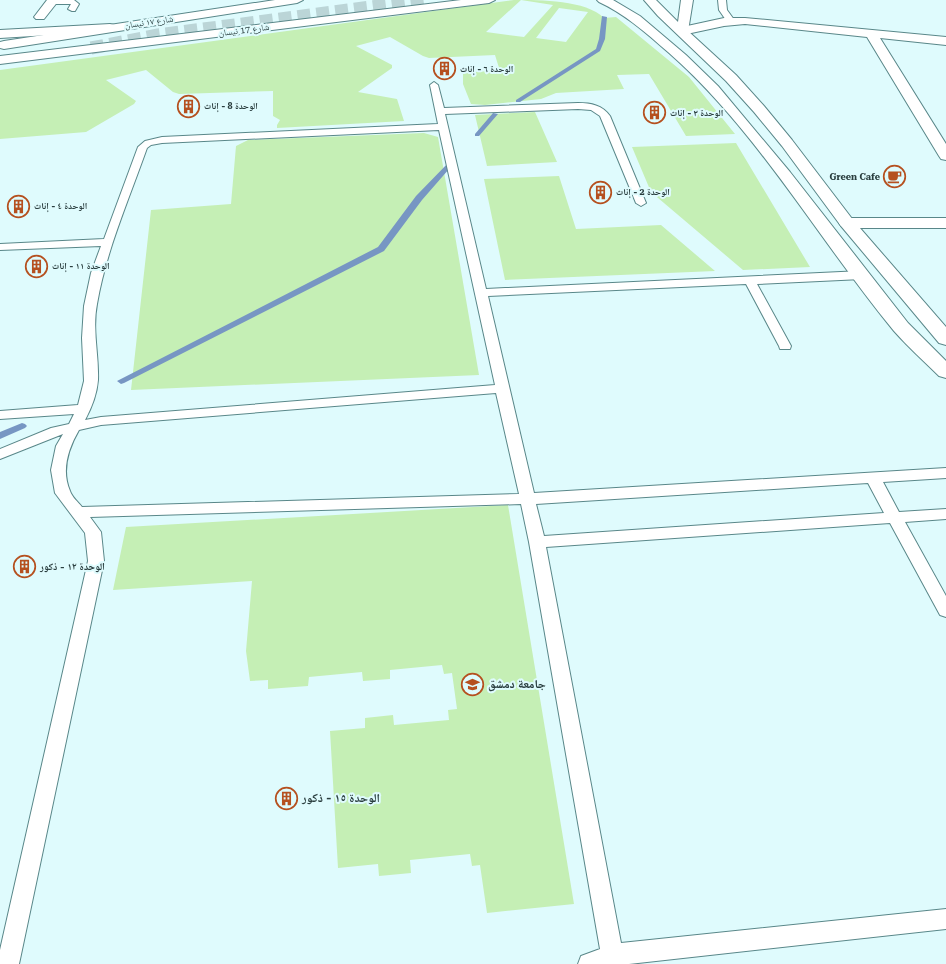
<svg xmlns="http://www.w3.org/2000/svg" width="946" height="964" font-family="'Roboto Serif','Noto Naskh Arabic',serif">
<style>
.green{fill:#c5efb5;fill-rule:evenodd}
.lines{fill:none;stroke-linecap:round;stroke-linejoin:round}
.stream{fill:#7796c3;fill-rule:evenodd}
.primary-tunnel{stroke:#bbd5d7;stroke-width:13;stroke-dasharray:13 6;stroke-linecap:butt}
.lane-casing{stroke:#598789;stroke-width:2}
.street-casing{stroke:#598789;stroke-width:2}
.primary-casing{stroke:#598789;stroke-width:2}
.highway-casing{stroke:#598789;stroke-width:2}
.lane{fill:#fff;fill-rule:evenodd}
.street{fill:#fff;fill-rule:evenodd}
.primary{fill:#fff;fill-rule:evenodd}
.highway{fill:#fff;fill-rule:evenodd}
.labels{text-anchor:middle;stroke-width:4;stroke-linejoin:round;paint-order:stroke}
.far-street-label{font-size:9px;fill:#2a3e3f;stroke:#dffbfd}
.far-poi-label{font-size:9px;font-weight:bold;fill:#2a3e3f;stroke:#dffbfd;text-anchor:start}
.poi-label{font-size:10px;font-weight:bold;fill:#2a3e3f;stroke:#dffbfd;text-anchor:start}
.near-poi-label{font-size:12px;font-weight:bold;fill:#2a3e3f;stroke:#dffbfd;text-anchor:start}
</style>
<rect width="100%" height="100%" fill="#dffbfd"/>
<!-- green -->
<path class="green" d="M514,0c27,0 72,0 90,18l12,-1 73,60 46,57 -49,2 -37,-62 -32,1 7,14 -68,4 -15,6 -56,6 -14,-1 -8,-20v-12l37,-1 -5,-16 -66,3 -6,-2 -33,-19 -34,9 36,19v3l-34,24 39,7 7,22 -127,7v-3l3,-5 -7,-4v-25l-94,3 -6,-2 -27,-22 -40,10 30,21 -2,3 -48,28 -86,7v-69zM521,0l32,5 -29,32 -38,-5zM559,8l29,4 -22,30 -30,-4z
M535,112l22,50 -70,4 -12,-51z
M424,133l14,4 41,238 -348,15 20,-180 80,-6 5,-58 12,-6z
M736,143l74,124 -67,3 -92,-78 -19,-45z
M559,176l17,53 85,-4 54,46 -210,9 -21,-101z
M508,505l66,399 -87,9 -7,-48 -8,1 -2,-12 -60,6 1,13 -32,3 -1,-12 -40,4 -8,-137 35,-3v-10l28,-3 1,10 55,-5 -1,-10 9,-1 -5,-36 -8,1 -2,-9 -52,5v9l-27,2 -1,-9 -53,5 -1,9 -40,3v-9l-18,1 -4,-30 6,-70 -139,9 13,-63z"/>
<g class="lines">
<!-- stream -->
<path class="stream" d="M602,16l5,1 -2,22 -5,12 -80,51h-4v-2l80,-51 3,-10z
M493,113l5,1 -19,22h-4v-2z
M454,158l2,1v2l-34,39 -38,51 -260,132 -3,1 -4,-3 261,-134 38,-51 36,-37z
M22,423l3,1 2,2 -2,2 -25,11v-7z"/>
<!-- primary-tunnel -->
<path class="primary-tunnel" d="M91,48l67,-13 266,-35"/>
<defs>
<path id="lane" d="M48,0h26l5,4 -4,7h-3l-4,-2 3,-5h-23z
M718,0h8l1,10 8,11 -1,2h-6l-9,-13z
M434,82l4,3 6,23 134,-5c13,0 24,2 32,13l36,87 -5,3 -5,-3 -36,-87 -9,-6 -13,-1 -133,5 41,175 376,-18 4,1 2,3 -2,3 -4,1 -105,5 34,62 -1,3h-10l-1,-3 -33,-62 -258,12 46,197 412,-25v10l-63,4 16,30 47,-3v10l-41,3 41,74v21l-6,-2 -50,-92 -344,24 75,396 325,-34v20l-317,35h-51l3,-8 19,-7 -71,-407 -8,-38 -431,13 11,15 3,29 -85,403h-19v-14l88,-389 -3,-28 -30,-40 -4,-23 5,-24 7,-12 -63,25v-10l51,-21 18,-4 5,-10 -74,5v-8l78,-6 6,-24 -2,-43 2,-32 7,-33 10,-27 -101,4v-6l104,-5 34,-92 7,-6 17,-4 276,-13 -8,-39zM439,130l56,255 -394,32 -16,3c6,-11 12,-26 13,-40 1,-25 -6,-50 -1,-76 9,-53 32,-105 50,-156l4,-3 11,-2zM496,393l23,101 -437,13c-4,-5 -10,-10 -12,-16 -9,-21 -2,-42 9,-61l22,-5zM868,483l16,30 -340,23 -8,-32z"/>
<path id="street" d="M47,0h12l-15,19h-8l-2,-2z
M724,18h21l201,19v8l-66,-7 66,106v16l-5,-1 -2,-3 -72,-119 -122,-13 -21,2 -42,9 -4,-1 -2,-3 2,-3z
M847,218h99v10h-99l-6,-2 -2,-3 2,-3z"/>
<path id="primary" d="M275,0h28l-6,3 -293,46 -4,-1v-6l4,-1z
M461,0h34l-6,3 -489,61v-8z
M597,0h16l27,16 46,39 32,31 72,86 118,151 38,38v17l-7,-2c-15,-15 -31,-29 -45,-45 -76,-92 -136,-200 -226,-279 -22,-19 -43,-38 -69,-50z
M644,0h12l22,22 3,-22h12l-5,31 48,44 28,31 28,34 61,80 93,107v18l-7,-2 -98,-117 -59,-80 -28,-34 -28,-31 -68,-65z"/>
<path id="highway" d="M110,24l4,1 2,3 -2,3 -114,7v-8z"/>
</defs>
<!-- lane casing -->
<use href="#lane" class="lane-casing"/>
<!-- street casing -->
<use href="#street" class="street-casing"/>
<!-- primary casing -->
<use href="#primary" class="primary-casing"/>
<!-- highway casing -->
<use href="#highway" class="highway-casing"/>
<!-- lane -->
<use href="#lane" class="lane"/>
<!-- street -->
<use href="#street" class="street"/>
<!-- primary -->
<use href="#primary" class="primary"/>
<!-- highway -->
<use href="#highway" class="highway"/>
</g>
<!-- icons -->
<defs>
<symbol id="building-ring" viewBox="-11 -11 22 22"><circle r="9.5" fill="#dffbfd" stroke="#b5501f" stroke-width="1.5"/><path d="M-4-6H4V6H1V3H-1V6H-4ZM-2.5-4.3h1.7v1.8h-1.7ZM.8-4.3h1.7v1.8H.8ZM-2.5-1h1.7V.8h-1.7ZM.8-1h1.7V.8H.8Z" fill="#b5501f"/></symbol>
<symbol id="cafe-ring" viewBox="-11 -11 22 22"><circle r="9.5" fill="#dffbfd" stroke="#b5501f" stroke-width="1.5"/><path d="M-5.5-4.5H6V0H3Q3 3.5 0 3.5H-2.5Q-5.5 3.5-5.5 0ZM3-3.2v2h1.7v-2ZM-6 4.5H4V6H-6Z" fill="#b5501f"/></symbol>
<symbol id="university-ring" viewBox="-11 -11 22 22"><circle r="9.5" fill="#dffbfd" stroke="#b5501f" stroke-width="1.5"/><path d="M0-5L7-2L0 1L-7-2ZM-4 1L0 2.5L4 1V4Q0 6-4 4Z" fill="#b5501f"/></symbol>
</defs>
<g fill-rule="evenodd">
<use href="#building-ring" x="432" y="56" width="25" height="25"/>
<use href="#building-ring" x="176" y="94" width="25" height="25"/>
<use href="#building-ring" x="642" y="100" width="25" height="25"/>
<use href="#cafe-ring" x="882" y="164" width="25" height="25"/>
<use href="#building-ring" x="588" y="180" width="25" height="25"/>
<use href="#building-ring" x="6" y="194" width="25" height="25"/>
<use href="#building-ring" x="24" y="254" width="25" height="25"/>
<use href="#building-ring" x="12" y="554" width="25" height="25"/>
<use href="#university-ring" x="460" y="672" width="25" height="25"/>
<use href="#building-ring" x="274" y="786" width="25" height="25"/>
</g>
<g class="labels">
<!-- far-street labels -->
<g class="far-street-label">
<text transform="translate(149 22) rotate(-8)" y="3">شارع ١٧ نيسان</text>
<text transform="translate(244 30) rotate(-7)" y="3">شارع 17 نيسان</text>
</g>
<!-- far-poi labels -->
<g class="far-poi-label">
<text x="460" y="72">الوحدة ٦ - إناث</text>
<text x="204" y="109">الوحدة 8 - إناث</text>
<text x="670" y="116">الوحدة ٣ - إناث</text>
<text x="880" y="180" text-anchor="end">Green Cafe</text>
<text x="616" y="195">الوحدة 2 - إناث</text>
<text x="34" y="209">الوحدة ٤ - إناث</text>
<text x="52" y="269">الوحدة ١١ - إناث</text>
</g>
<!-- poi labels -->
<g class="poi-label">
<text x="40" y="570">الوحدة ١٢ - ذكور</text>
</g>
<!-- near-poi labels -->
<g class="near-poi-label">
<text x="488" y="688">جامعة دمشق</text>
<text x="302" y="802">الوحدة ١٥ - ذكور</text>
</g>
</g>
</svg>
